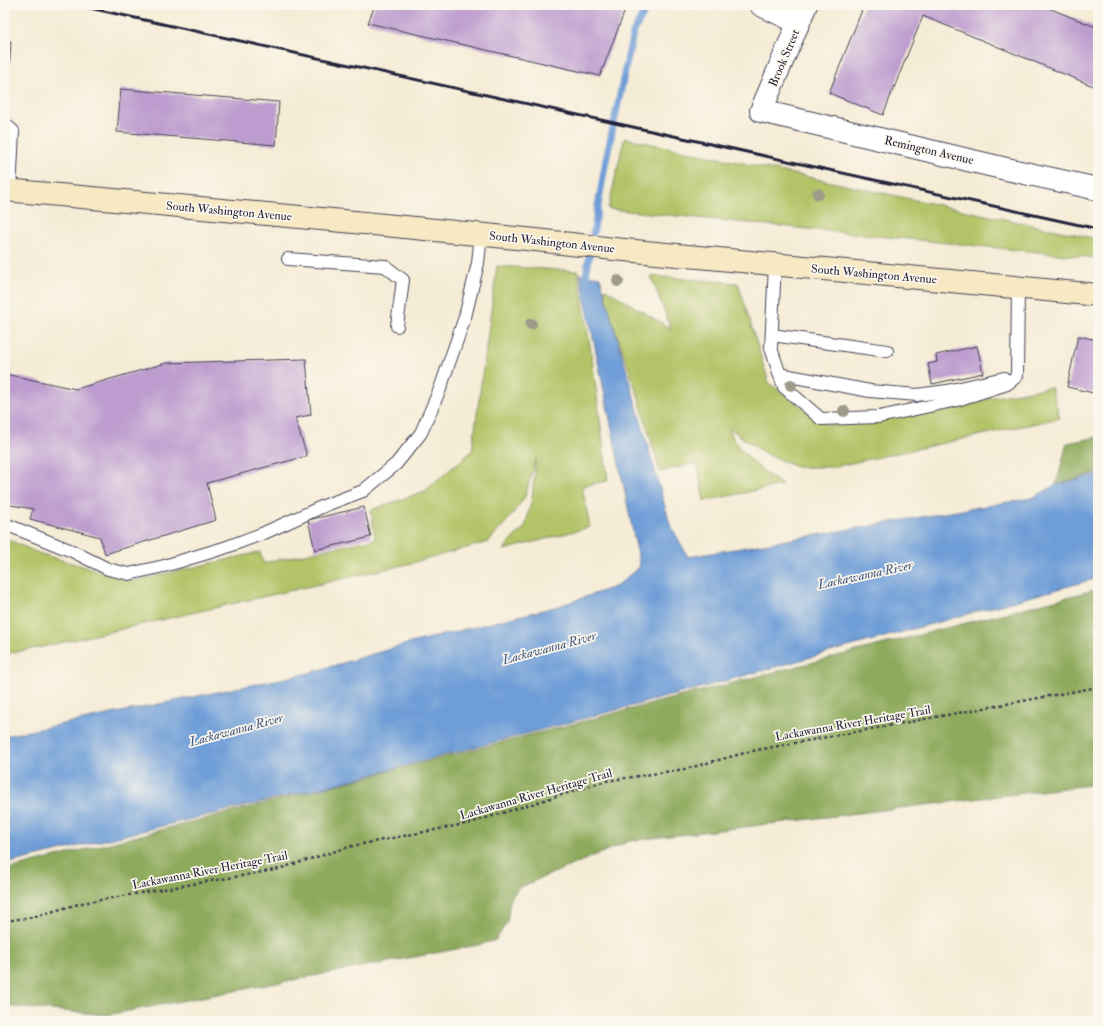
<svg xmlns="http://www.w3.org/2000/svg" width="1103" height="1026" font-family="'IM FELL Double Pica',serif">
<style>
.green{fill:#b3c468;stroke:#6a7352}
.forest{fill:#8eaa5c;stroke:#58664c}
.water{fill:#6e9dd7;stroke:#486089}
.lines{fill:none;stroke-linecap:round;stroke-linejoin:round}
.stream{stroke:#6e9dd7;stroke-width:7}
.building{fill:#bd9dcf}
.lane-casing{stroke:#424052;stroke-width:14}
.street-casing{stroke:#424052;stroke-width:24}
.secondary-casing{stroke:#424052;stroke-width:24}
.path{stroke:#424052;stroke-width:2.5;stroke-dasharray:3 3;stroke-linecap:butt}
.lane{stroke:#fff;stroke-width:12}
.street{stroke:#fff;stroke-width:22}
.secondary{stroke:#f7e9c3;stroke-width:22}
.rail{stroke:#22223b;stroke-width:3}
.tree{fill:#9d9c8a}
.labels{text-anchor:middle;stroke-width:3.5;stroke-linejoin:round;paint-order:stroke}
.street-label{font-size:12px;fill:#22223b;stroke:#fbf7ec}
.water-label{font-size:13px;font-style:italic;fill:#445981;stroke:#fbf7ec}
</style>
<rect width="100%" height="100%" fill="#fbf7ec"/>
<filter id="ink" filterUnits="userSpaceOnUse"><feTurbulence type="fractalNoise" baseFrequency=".025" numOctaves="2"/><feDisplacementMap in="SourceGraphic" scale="8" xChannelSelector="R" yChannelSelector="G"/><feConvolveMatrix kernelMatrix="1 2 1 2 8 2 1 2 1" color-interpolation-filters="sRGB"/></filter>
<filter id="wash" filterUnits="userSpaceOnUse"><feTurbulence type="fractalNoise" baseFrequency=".012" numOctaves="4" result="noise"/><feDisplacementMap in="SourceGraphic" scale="16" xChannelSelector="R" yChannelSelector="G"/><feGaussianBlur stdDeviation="0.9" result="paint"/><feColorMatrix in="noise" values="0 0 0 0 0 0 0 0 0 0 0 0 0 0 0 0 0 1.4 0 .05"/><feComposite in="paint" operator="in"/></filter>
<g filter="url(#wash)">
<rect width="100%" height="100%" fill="#f5ecd6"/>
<!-- green -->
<path class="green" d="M625,138l473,101v19l-490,-49 16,-69z
M497,266l81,5 14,87 16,123 -26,5 8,41 -86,23 6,-9 15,-14 7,-29 4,-40 -11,39 -17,23 -20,22 -80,22 -366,83 -37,7v-116l33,15 96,28 126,-29 3,11 112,-24 -4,-29 54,-19 47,-40z
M651,276l87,7 31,100 58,42 58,-8 166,-30 9,31 -227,49h-37l-32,-14 -35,-25c8,25 32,41 53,57l-78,16 -7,-38 -37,9 -22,-76 -28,-82 -6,-26 67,41z"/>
<!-- forest -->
<path class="forest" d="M1098,437v35l-42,13 11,-42z
M1098,589v195l-469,57 -111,47 -8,12 -3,22 -11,18 -18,5 -371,70 -102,-9v-136z"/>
<!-- water -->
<path class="water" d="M580,274l20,3 70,247 18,33 344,-59 24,-13 42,-11v104l-402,111 -368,97 -323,78v-128l304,-63 101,-30 149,-37 58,-20 23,-20z"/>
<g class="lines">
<!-- stream -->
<path class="stream" d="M588,283l-2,-8 20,-115 27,-127 15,-28"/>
</g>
<g id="blocks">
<!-- building -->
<path class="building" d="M375,5h252l-27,71 -232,-53z
M864,5h177l57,23v60l-175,-72 -40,99 -54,-22z
M5,40l6,1 -3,45h-3z
M121,89l158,13 -3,43 -159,-13z
M1078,336l20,4v54l-31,-7z
M977,346l6,27 -51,11 -4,-20 9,-2 -1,-7z
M306,359l5,56 -16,3 12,38 -100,27 9,37 -111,34 -5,-17 -70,-18 3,-10 -28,-5v-130l71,15 90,-26z
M364,507l7,30 -56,13 -7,-30z"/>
</g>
</g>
<g filter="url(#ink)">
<use href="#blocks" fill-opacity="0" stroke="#424052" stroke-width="1"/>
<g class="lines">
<defs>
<path id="lane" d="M5,124l8,7 -3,60
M288,259l97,7 18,14 -6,46
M775,264l-4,84 13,39 37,32 58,-2 78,-17 50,-16 10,-8 1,-89
M772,335l115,16
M779,374l91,17 47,4 30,-4 57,-13
M5,524l67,27 36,18 21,5 35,-8 60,-18 40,-15 62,-28 37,-14 33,-27 25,-31 19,-44 25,-72 13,-54 3,-28"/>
<path id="street" d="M761,5l38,18
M806,5l-45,106 241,57 96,21"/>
<path id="secondary" d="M5,190l349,32 182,18 78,9 484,46"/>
</defs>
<!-- lane casing -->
<use href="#lane" class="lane-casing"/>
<!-- street casing -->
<use href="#street" class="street-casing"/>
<!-- secondary casing -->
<use href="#secondary" class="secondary-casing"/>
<!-- path -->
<path class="path" d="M5,921l28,-4 49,-14 193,-33 77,-24 118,-23 136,-42 79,-12 67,-18 346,-64"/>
<!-- lane -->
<use href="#lane" class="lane"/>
<!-- street -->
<use href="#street" class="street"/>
<!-- secondary -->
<use href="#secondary" class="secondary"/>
<!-- rail -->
<path class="rail" d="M76,5l1022,224"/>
</g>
<!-- trees -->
<g class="tree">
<circle cx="818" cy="194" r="6"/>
<circle cx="618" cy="281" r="6"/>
<circle cx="531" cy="324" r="6"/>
<circle cx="791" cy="385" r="6"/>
<circle cx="844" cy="411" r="6"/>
</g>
</g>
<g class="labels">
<!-- street labels -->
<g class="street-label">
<text transform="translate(784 58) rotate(-67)" y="4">Brook Street</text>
<text transform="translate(929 150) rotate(13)" y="4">Remington Avenue</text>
<text transform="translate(229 211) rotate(5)" y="4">South Washington Avenue</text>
<text transform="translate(552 242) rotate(6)" y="4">South Washington Avenue</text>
<text transform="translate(874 274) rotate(5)" y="4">South Washington Avenue</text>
<text transform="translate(853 723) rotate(-10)" y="4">Lackawanna River Heritage Trail</text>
<text transform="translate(536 794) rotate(-16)" y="4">Lackawanna River Heritage Trail</text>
<text transform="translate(210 870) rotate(-11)" y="4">Lackawanna River Heritage Trail</text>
</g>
<!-- water labels -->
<g class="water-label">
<text transform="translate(865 574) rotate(-12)" y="5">Lackawanna River</text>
<text transform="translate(549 647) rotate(-15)" y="5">Lackawanna River</text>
<text transform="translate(236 729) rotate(-15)" y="5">Lackawanna River</text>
</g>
</g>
<!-- margin -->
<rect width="1103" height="1026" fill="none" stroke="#fbf7ec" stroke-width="20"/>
</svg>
